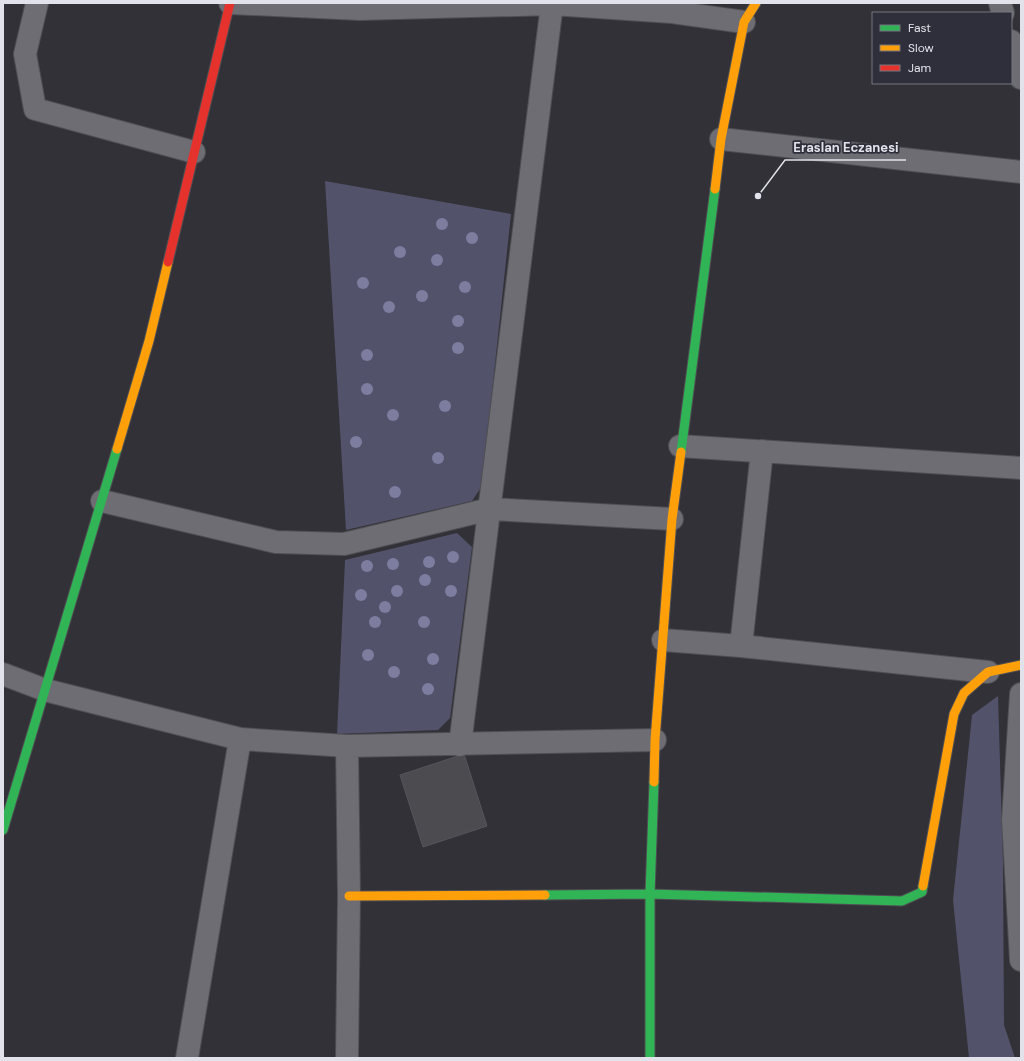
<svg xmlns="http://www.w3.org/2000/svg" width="1024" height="1061" font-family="'DM Sans',sans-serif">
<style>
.green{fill:#52526a}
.building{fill:#4b4b50;stroke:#55555b}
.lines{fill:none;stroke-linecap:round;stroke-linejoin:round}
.street-casing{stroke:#4e4e53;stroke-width:24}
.fast-casing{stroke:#4e4e53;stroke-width:11}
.slow-casing{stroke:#4e4e53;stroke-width:11}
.jam-casing{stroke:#4e4e53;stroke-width:11}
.street{stroke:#6d6d73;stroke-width:22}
.fast{stroke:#30b455;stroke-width:9}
.slow{stroke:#ff9f0a;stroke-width:9}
.jam{stroke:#e5322d;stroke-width:9}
.tree{fill:#7d7da0}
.leader{fill:none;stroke:#e2e2ea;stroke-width:1.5}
.callout-dot{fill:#e2e2ea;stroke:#2e2f3a;stroke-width:1.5}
.callout-label{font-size:13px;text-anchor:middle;font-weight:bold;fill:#e2e2ea;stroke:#2e2f3a;stroke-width:3.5;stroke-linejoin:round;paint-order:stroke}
</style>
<rect width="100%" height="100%" fill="#313137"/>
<!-- green -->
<path class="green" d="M325,181l186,33 -29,272 -10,15 -126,29z
M457,533l15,14 -22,171 -12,12 -101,4 8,-174z
M998,696l5,166 1,163 11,33h-46l-16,-158 19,-185z"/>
<!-- building -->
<path class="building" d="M464,754l23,72 -64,21 -23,-72z"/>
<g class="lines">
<defs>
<path id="street" d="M37,3l-12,51 10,55 159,43
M230,3l130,6 192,-5 120,8 72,10
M1000,3l3,10
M1011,41l10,37
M721,139l300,33
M680,446l341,22
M102,501l174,41 68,2 146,-35 182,10
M663,640l78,6 247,26
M741,646l21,-195
M3,674l42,16 195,49 107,7
M1021,694l-8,126 8,140
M460,745l92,-741
M187,1058l53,-319
M347,1058l2,-162 -2,-150 308,-6"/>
<path id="fast" d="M681,452l34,-263
M3,830l114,-381
M545,895l105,-1 252,7 20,-9 1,-6
M650,1058v-164l4,-112"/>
<path id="slow" d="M715,189l6,-50 23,-117 12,-19
M117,449l32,-108 19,-79
M654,782l1,-42 17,-221 9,-67
M923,886l31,-172 10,-21 24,-21 33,-7
M349,896l196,-1"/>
<path id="jam" d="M168,262l62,-259"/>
</defs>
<!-- street casing -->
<use href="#street" class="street-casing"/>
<!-- fast casing -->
<use href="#fast" class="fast-casing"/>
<!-- slow casing -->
<use href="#slow" class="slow-casing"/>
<!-- jam casing -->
<use href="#jam" class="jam-casing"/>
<!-- street -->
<use href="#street" class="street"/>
<!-- fast -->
<use href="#fast" class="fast"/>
<!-- slow -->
<use href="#slow" class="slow"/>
<!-- jam -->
<use href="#jam" class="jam"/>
</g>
<!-- trees -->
<g class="tree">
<circle cx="442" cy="224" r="6"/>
<circle cx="472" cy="238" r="6"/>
<circle cx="400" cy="252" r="6"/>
<circle cx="437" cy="260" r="6"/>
<circle cx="363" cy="283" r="6"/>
<circle cx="465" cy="287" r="6"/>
<circle cx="422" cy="296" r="6"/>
<circle cx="389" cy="307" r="6"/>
<circle cx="458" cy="321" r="6"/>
<circle cx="458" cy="348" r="6"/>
<circle cx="367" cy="355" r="6"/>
<circle cx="367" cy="389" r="6"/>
<circle cx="445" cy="406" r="6"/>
<circle cx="393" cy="415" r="6"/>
<circle cx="356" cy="442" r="6"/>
<circle cx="438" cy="458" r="6"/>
<circle cx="395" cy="492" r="6"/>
<circle cx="453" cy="557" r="6"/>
<circle cx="429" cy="562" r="6"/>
<circle cx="393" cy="564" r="6"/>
<circle cx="367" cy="566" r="6"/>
<circle cx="425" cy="580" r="6"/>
<circle cx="397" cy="591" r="6"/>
<circle cx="451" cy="591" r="6"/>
<circle cx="361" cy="595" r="6"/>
<circle cx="385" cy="607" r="6"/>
<circle cx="375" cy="622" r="6"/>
<circle cx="424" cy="622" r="6"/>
<circle cx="368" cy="655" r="6"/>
<circle cx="433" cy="659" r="6"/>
<circle cx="394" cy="672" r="6"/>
<circle cx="428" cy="689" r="6"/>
</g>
<!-- callouts -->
<path class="leader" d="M758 196L785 160H906"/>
<circle class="callout-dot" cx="758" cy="196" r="4"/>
<g class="callout-label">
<text x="846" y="152">Eraslan Eczanesi</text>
</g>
<!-- border -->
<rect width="1024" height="1061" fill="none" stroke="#e2e2ea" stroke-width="8"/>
<!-- legend -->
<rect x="872" y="12" width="140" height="72" fill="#2e2f3a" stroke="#767780"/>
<rect x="880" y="25" width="20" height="6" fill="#30b455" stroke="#767780"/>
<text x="908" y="32" font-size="12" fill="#e2e2ea">Fast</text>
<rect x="880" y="45" width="20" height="6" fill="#ff9f0a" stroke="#767780"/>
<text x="908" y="52" font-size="12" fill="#e2e2ea">Slow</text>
<rect x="880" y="65" width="20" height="6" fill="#e5322d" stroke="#767780"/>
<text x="908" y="72" font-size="12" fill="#e2e2ea">Jam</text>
</svg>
